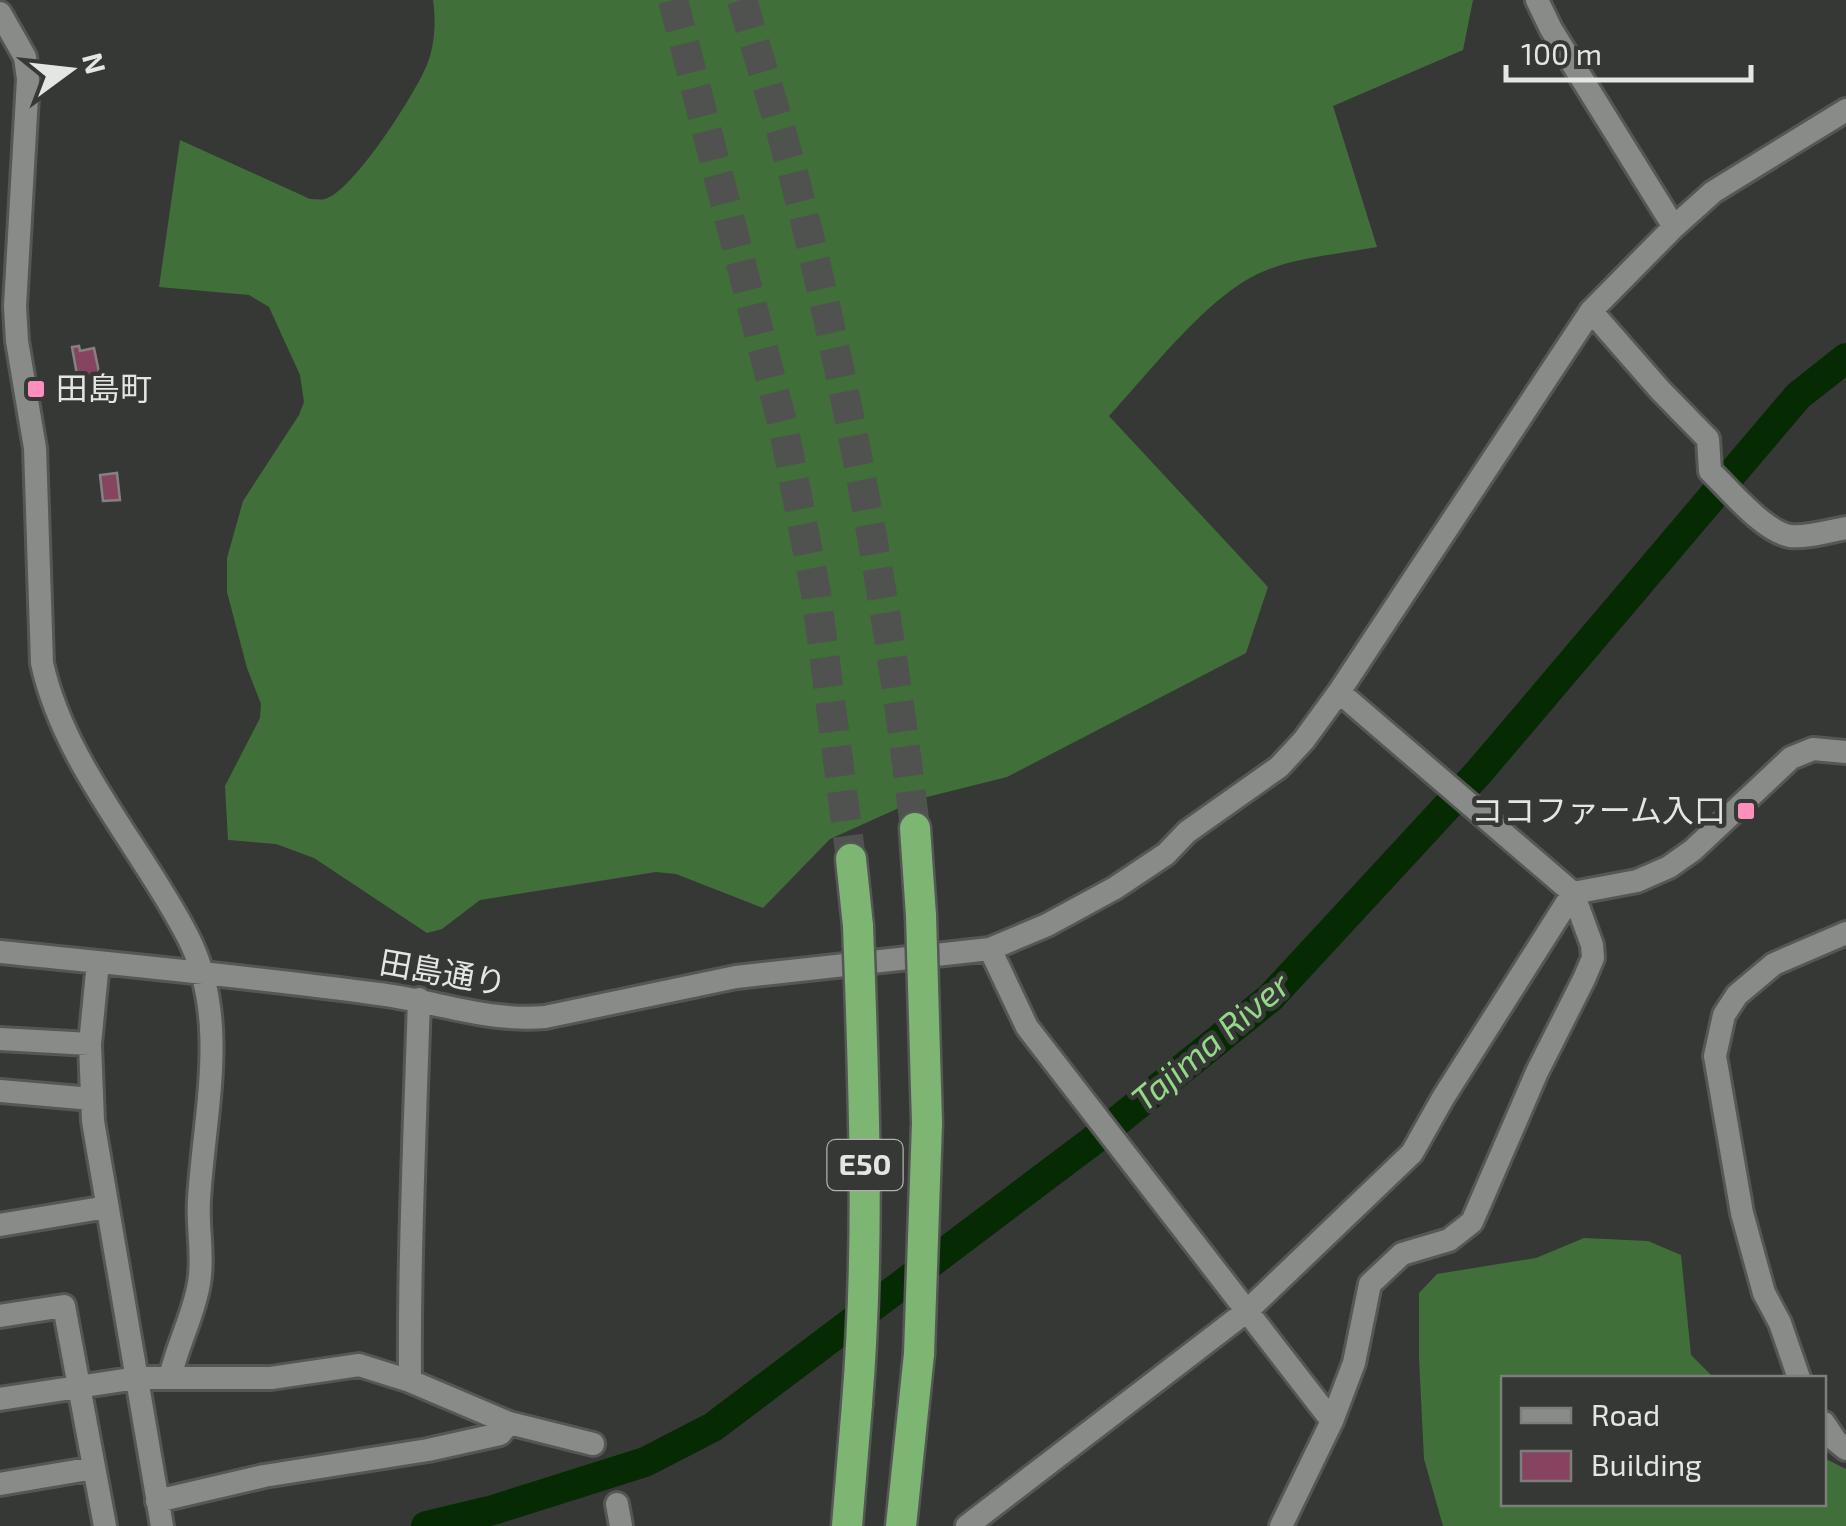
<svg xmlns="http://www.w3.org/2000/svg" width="1846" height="1526" font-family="'Exo 2','Noto Sans JP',sans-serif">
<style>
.forest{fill:#416f39}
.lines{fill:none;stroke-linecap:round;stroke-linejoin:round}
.river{stroke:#062a02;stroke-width:30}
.building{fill:#874460;stroke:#858183;stroke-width:2.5}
.highway-tunnel{stroke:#50524f;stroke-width:30;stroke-dasharray:30 15;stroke-linecap:butt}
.minor-casing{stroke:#555755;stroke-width:28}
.highway-casing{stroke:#555755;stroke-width:35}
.minor{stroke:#888b88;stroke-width:22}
.highway{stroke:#7db573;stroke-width:30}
.highway-bridge-casing{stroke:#555755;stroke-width:35;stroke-linecap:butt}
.highway-bridge{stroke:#7db573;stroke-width:30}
.poi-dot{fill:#fe8ebc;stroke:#363835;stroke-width:4}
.labels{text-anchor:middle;stroke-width:9;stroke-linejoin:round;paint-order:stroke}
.shield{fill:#363835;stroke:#b0b2b0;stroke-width:2.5}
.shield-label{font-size:30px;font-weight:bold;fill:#e4e6e4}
.poi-label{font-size:32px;fill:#e4e6e4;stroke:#363835;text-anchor:start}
.street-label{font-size:32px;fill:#e4e6e4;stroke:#363835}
.water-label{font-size:35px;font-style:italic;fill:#95d889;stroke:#363835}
</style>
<rect width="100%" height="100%" fill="#363835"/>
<!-- forest -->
<path class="forest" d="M433,0h1040l-10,50 -130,56 44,141c-37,7 -81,10 -115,25 -54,23 -112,100 -153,144l159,171 -22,66 -239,124 -88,22 -89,40 -67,69 -87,-34 -20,-2 -176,28 -38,29 -15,4 -113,-75 -38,-14 -48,-4 -3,-54 35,-68 1,-14 -14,-36 -20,-76v-34l16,-57 56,-86 5,-13 -4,-27 -31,-68 -20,-12 -90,-8 21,-147 130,59c2,0 13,1 15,0 28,-7 93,-109 103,-137 7,-19 8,-42 5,-62z
M1584,1238l64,3 33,14 10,100 23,23h-210v126h320v-46l22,11v57h-403l-19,-67 -5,-101v-65l18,-19 99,-16z"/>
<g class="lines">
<!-- river -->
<path class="river" d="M426,1526l67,-16 152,-48 68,-35 382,-288 175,-141 209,-226 319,-376 48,-38"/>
</g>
<!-- building -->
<path class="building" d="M79,346l1,5 14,-3 7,34 -22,4 -7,-39z
M117,473l3,27 -17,1 -3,-26z"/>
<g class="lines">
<!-- highway-tunnel -->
<path class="highway-tunnel" d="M673,0l111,430 32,163 35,266
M742,0c21,73 45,146 63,220 49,200 86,403 110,608"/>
<defs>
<path id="minor" d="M1537,0l14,29 123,198
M0,13l25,44 3,22 -13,227 2,35 18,107 7,215c22,101 100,184 146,274 42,82 16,176 11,263 -2,28 5,55 0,83 -5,32 -22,62 -29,95
M1591,311l69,79 48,49 2,32c20,19 53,60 80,65 17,2 39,-5 56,-8
M1339,692l234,201 64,-12 32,-14 24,-17 98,-92 22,-9 33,3
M990,949l37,78 305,394
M0,952c127,13 253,25 379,42 56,7 109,28 166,23l191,-40 254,-28 57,-24 68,-37 51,-34 21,-22 92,-65 25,-27 35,-48 252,-381 83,-84 39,-35 133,-82
M98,962l-8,82 3,77 69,405
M0,1039l90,5
M0,1091l92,8
M0,1225l107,-18
M0,1316l64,-10 41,220
M1799,1378l-19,-55 -16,-30 -22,-80 -27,-157 9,-41 13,-20 37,-31 72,-31
M410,1381c-1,-127 5,-254 9,-382
M0,1399l137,-21h134l88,-13 51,16 99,42 84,21
M1824,1423l12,18 10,8
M0,1484l94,-16
M157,1501l107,-25 164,-26 72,-16 9,-11
M617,1504l4,22
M967,1526l280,-215 165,-158 31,-55 130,-205
M1281,1526l51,-105 22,-58 16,-79 32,-30 47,-14 23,-18 65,-150 47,-93 9,-21 -1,-13 -19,-52"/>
<path id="highway" d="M915,828l6,88
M851,859l7,67
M847,1526l10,-122
M901,1526l18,-172"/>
</defs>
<!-- minor casing -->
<use href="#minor" class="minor-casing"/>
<!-- highway casing -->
<use href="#highway" class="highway-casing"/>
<!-- minor -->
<use href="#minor" class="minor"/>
<!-- highway -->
<use href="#highway" class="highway"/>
<defs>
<path id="highway-bridge" d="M919,1354l8,-231 -6,-207
M857,1404c13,-159 7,-318 1,-478"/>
</defs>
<!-- highway-bridge casing -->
<use href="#highway-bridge" class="highway-bridge-casing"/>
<!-- highway-bridge -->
<use href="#highway-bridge" class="highway-bridge"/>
</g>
<!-- markers -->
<g class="poi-dot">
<rect x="26" y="379" width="20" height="20" rx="5"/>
<rect x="1736" y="801" width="20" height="20" rx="5"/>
</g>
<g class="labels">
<!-- shield labels -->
<rect class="shield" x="827.5" y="1140" width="75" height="50" rx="8"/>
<g class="shield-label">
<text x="865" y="1175">E50</text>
</g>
<!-- poi labels -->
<g class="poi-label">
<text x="56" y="400">田島町</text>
<text x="1726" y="822" text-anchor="end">ココファーム入口</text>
</g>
<!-- street labels -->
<g class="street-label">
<text transform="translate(443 973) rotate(10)" y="11">田島通り</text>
</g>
<!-- water labels -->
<g class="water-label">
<text transform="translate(1211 1042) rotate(-40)" y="12">Tajima River</text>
</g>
</g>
<!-- legend -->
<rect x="1501" y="1376" width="325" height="130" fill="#363835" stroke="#7c7e7b" stroke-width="2.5"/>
<rect x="1521" y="1408" width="50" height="15" fill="#888b88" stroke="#7c7e7b" stroke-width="2.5"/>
<text x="1591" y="1426" font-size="30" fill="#e4e6e4">Road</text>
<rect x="1521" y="1451" width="50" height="30" fill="#874460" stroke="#7c7e7b" stroke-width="2.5"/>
<text x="1591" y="1476" font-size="30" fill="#e4e6e4">Building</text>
<!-- north arrow -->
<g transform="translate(70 70) rotate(75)" stroke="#363835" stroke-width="8" paint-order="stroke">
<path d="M0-8L18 38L0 25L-18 38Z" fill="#e4e6e4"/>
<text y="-15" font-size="28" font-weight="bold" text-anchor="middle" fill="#e4e6e4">N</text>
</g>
<!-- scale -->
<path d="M1506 65v15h245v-15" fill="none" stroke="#e4e6e4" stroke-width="5"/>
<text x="1521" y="65" font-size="30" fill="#e4e6e4" stroke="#363835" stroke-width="8" paint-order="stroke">100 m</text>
</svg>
